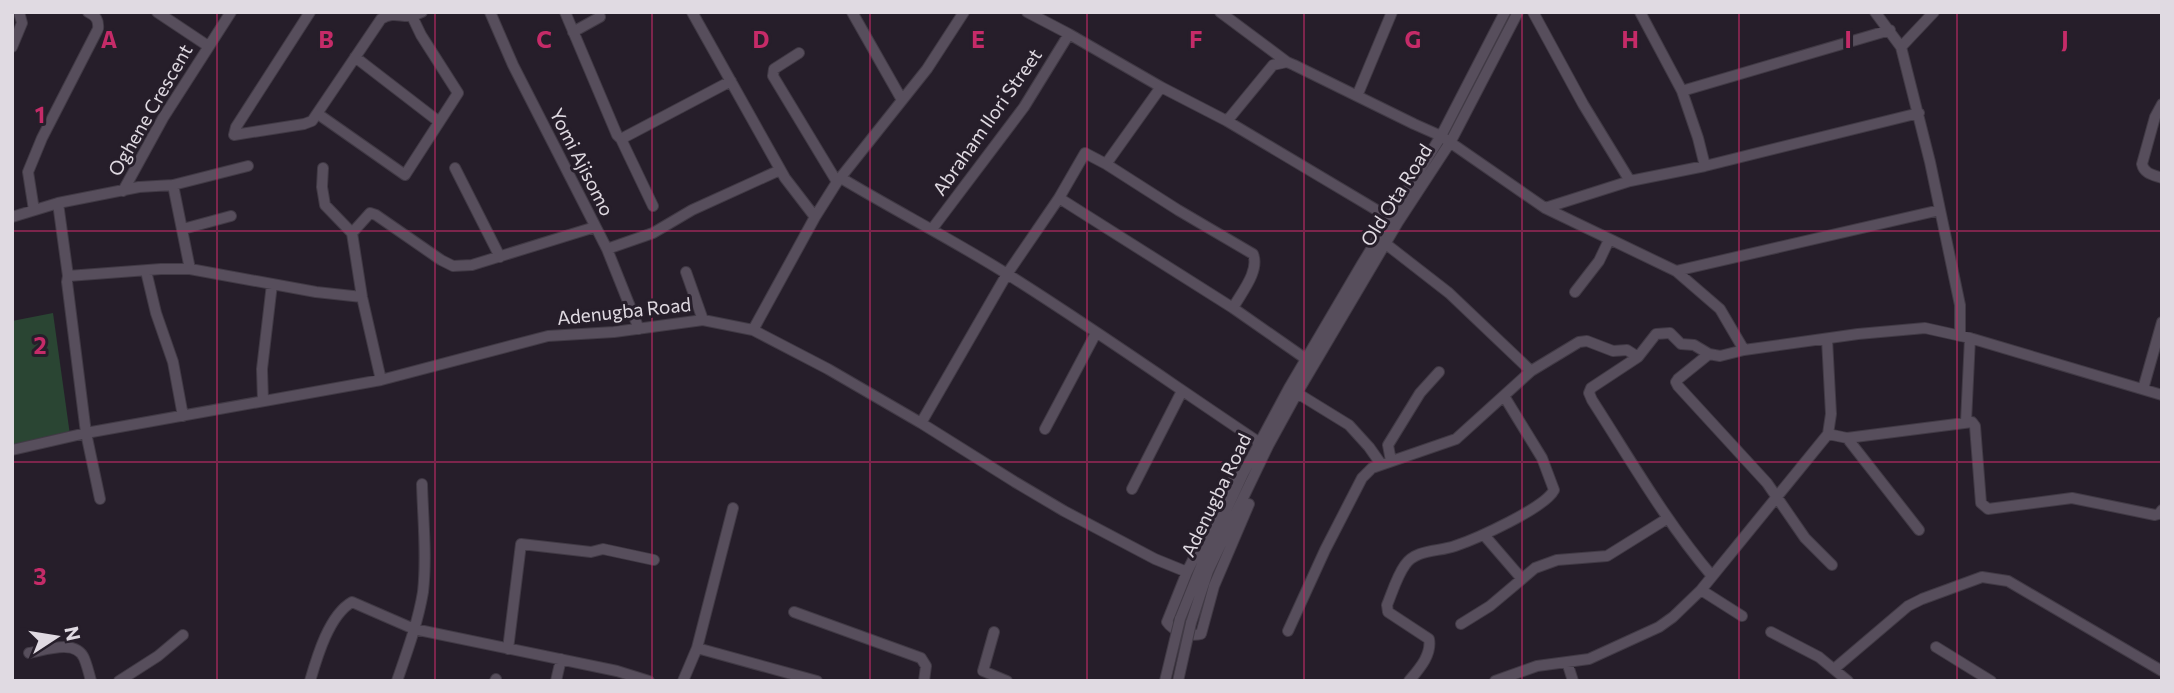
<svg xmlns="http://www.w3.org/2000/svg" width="2174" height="693" font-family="Commissioner,sans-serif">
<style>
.grass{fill:#2a4533}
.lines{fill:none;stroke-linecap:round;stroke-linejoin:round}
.minor-casing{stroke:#413a45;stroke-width:12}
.minor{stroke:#574e5c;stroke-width:10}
.minor-bridge-casing{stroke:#413a45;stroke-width:12;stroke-linecap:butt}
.minor-bridge{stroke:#574e5c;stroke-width:10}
.grid{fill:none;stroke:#c52b68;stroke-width:2;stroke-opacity:0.55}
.labels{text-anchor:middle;stroke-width:6;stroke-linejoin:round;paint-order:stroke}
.street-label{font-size:19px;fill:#e0dae2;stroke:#261e2a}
.grid-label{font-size:23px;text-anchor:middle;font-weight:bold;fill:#c52b68;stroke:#261e2a;stroke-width:6;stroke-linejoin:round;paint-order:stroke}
</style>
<rect width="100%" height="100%" fill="#261e2a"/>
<!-- grass -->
<path class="grass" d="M53,313l17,122 -58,13v-127z"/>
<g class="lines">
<defs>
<path id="minor" d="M157,12l51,34
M310,12l-74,115 -2,8 70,-11 8,-3 69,-102c16,-10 23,3 41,-7
M490,12l23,53 94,184 32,80
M565,12l52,123 4,4 32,67
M692,12l93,166 30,39
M852,12l50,88
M1027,12l42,22 92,53 66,34 163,97
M1220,12l67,50
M1533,12l50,92 47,77
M1640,12l42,79 16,47 7,28
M1875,12l26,35 29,115 30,143v31
M573,32l27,-15
M12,47l10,-24 -3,-11
M1901,47l33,-35
M799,53l-25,16 -1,7 64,106
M355,57l83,64
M1682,91l208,-61
M1357,96l35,-84
M2162,104l-7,13 -13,47c2,10 12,11 20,14
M318,114l87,61 53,-82 -37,-58 -11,-23
M1227,121l46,-56 14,-3 7,3 120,59 27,12 104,72 131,63 44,38 24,41
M621,139l110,-58
M1106,164l55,-77
M323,168l-1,19 3,18 27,28 10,64 19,83
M455,168l45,89
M841,178c55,33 112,62 166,96 86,54 169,113 253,169
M173,185l17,84
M123,191l40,-73 68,-106
M1059,198l174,110 73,51
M58,203l10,73 -1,6 19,151 14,66
M1545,208l85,-27 75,-15 214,-53
M34,210l-6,-38 14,-34 56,-109c1,-9 -2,-13 -10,-17
M12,217l46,-14 81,-16 34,-2 75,-19
M183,229l48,-13
M932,229l92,-122 45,-73
M352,233l18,-20 6,2 65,45 12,6 19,-1 123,-38
M1386,244l63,49 82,78
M607,249l46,-16 39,-23 88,-40
M146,271l10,42 17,49 10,54
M1676,271l264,-61
M686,272l17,48
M68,276l93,-7h29l126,23 46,5
M1575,292l24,-31 10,-21
M753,330l62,-113 22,-35 90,-113 37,-57
M1638,357l-47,31 -2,5 3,7c38,59 74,122 120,176
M2143,389l19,-67
M1297,393l52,32 20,22 12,17
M263,401l-1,-32 10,-85
M1966,422l4,-84
M921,423l86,-149 52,-76 26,-45 21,11 72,46 75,44c7,17 -12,39 -20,54
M1045,429l51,-96
M1828,434l19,4 125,-16 3,4 6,77 7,6 84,-11 83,17 4,-1 3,-4
M1847,438l72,92
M12,450l74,-17 295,-53 167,-44 66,-4 89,-12 50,10 75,39 93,54 94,59 49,29 91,48 32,13
M1391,461l-3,-16 32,-52 19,-21
M1243,474l-10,6 -4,6 -42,86 -20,50c6,9 23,15 34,12l13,-48 35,-82
M1132,489l50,-98
M1484,535l38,44
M1832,565l-27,-27 -38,-55 -89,-97 -2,-4 2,-3 31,-25 11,2 24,-6 114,-16 67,-6 45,10 192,57
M1701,590l41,26
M794,612l127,46 5,8 -2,15
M1180,619l28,-70 35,-75 46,-86 73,-124 79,-128 64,-124
M1191,623l17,-52 61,-127 28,-51 101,-171 53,-81 67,-129
M1461,624l29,-18 45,-38 22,-8 50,-4 61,-38
M1288,631l37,-81 37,-72 10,-10 84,-29 75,-68 48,-29 8,-1 26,10 14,-1 11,7 18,-23 14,-1 11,11 13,1 15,9
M994,632l-11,39 24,10
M1771,632l48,25 29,24
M1936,647l55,34
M697,648l120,33
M508,649l13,-105 70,8 12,-3 51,11
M29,653c17,-3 47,-14 55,5 3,7 5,15 7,23
M1567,662l6,19
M1834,669l74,-63 14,-7 60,-22 26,4 154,90
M119,681l39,-25 25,-21
M310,681c7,-24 19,-66 42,-79l62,27 203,42 32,10
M397,681c10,-29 21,-59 26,-89 4,-35 0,-72 -1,-108
M495,681l1,-2
M556,681l5,-22
M683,681l14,-33 36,-140
M1409,681c10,-12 23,-26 20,-42l-41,-27 -1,-7c5,-12 10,-29 18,-40 11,-16 33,-13 50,-19 21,-7 90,-38 99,-56l-12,-32 -38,-62
M1495,681l42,-15 52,-7 70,-32 14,-10 28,-27 127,-156 3,-20 -4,-75"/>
</defs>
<!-- minor casing -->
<use href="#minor" class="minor-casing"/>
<!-- minor -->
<use href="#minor" class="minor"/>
<defs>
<path id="minor-bridge" d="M1165,681l15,-62
M1178,681l13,-58"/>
</defs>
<!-- minor-bridge casing -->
<use href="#minor-bridge" class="minor-bridge-casing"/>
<!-- minor-bridge -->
<use href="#minor-bridge" class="minor-bridge"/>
</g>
<!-- grid -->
<path class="grid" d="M217,12v669M435,12v669M652,12v669M870,12v669M1087,12v669M1304,12v669M1522,12v669M1739,12v669M1957,12v669M12,231h2150M12,462h2150"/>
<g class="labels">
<!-- street labels -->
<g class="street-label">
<text transform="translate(150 110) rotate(-60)" y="7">Oghene Crescent</text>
<text transform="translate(987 122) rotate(-55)" y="7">Abraham Ilori Street</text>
<text transform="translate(582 162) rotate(63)" y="7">Yomi Ajisomo</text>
<text transform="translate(1396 195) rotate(-58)" y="7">Old Ota Road</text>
<text transform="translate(624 311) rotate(-6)" y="7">Adenugba Road</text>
<text transform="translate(1216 495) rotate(-64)" y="7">Adenugba Road</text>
</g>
</g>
<g class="grid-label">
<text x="109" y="48">A</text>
<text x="326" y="48">B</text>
<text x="544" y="48">C</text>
<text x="761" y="48">D</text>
<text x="978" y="48">E</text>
<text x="1196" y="48">F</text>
<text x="1413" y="48">G</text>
<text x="1630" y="48">H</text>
<text x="1848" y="48">I</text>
<text x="2065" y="48">J</text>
<text x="40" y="123">1</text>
<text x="40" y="354">2</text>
<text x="40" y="585">3</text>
</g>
<!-- border -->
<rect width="2174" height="693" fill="none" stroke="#e0dae2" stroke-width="28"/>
<!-- north arrow -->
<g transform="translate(56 637) rotate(78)" stroke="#261e2a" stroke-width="5" paint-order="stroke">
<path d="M0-5L12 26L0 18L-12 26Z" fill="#e0dae2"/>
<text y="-10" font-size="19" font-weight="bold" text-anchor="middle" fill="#e0dae2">N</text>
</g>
</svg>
